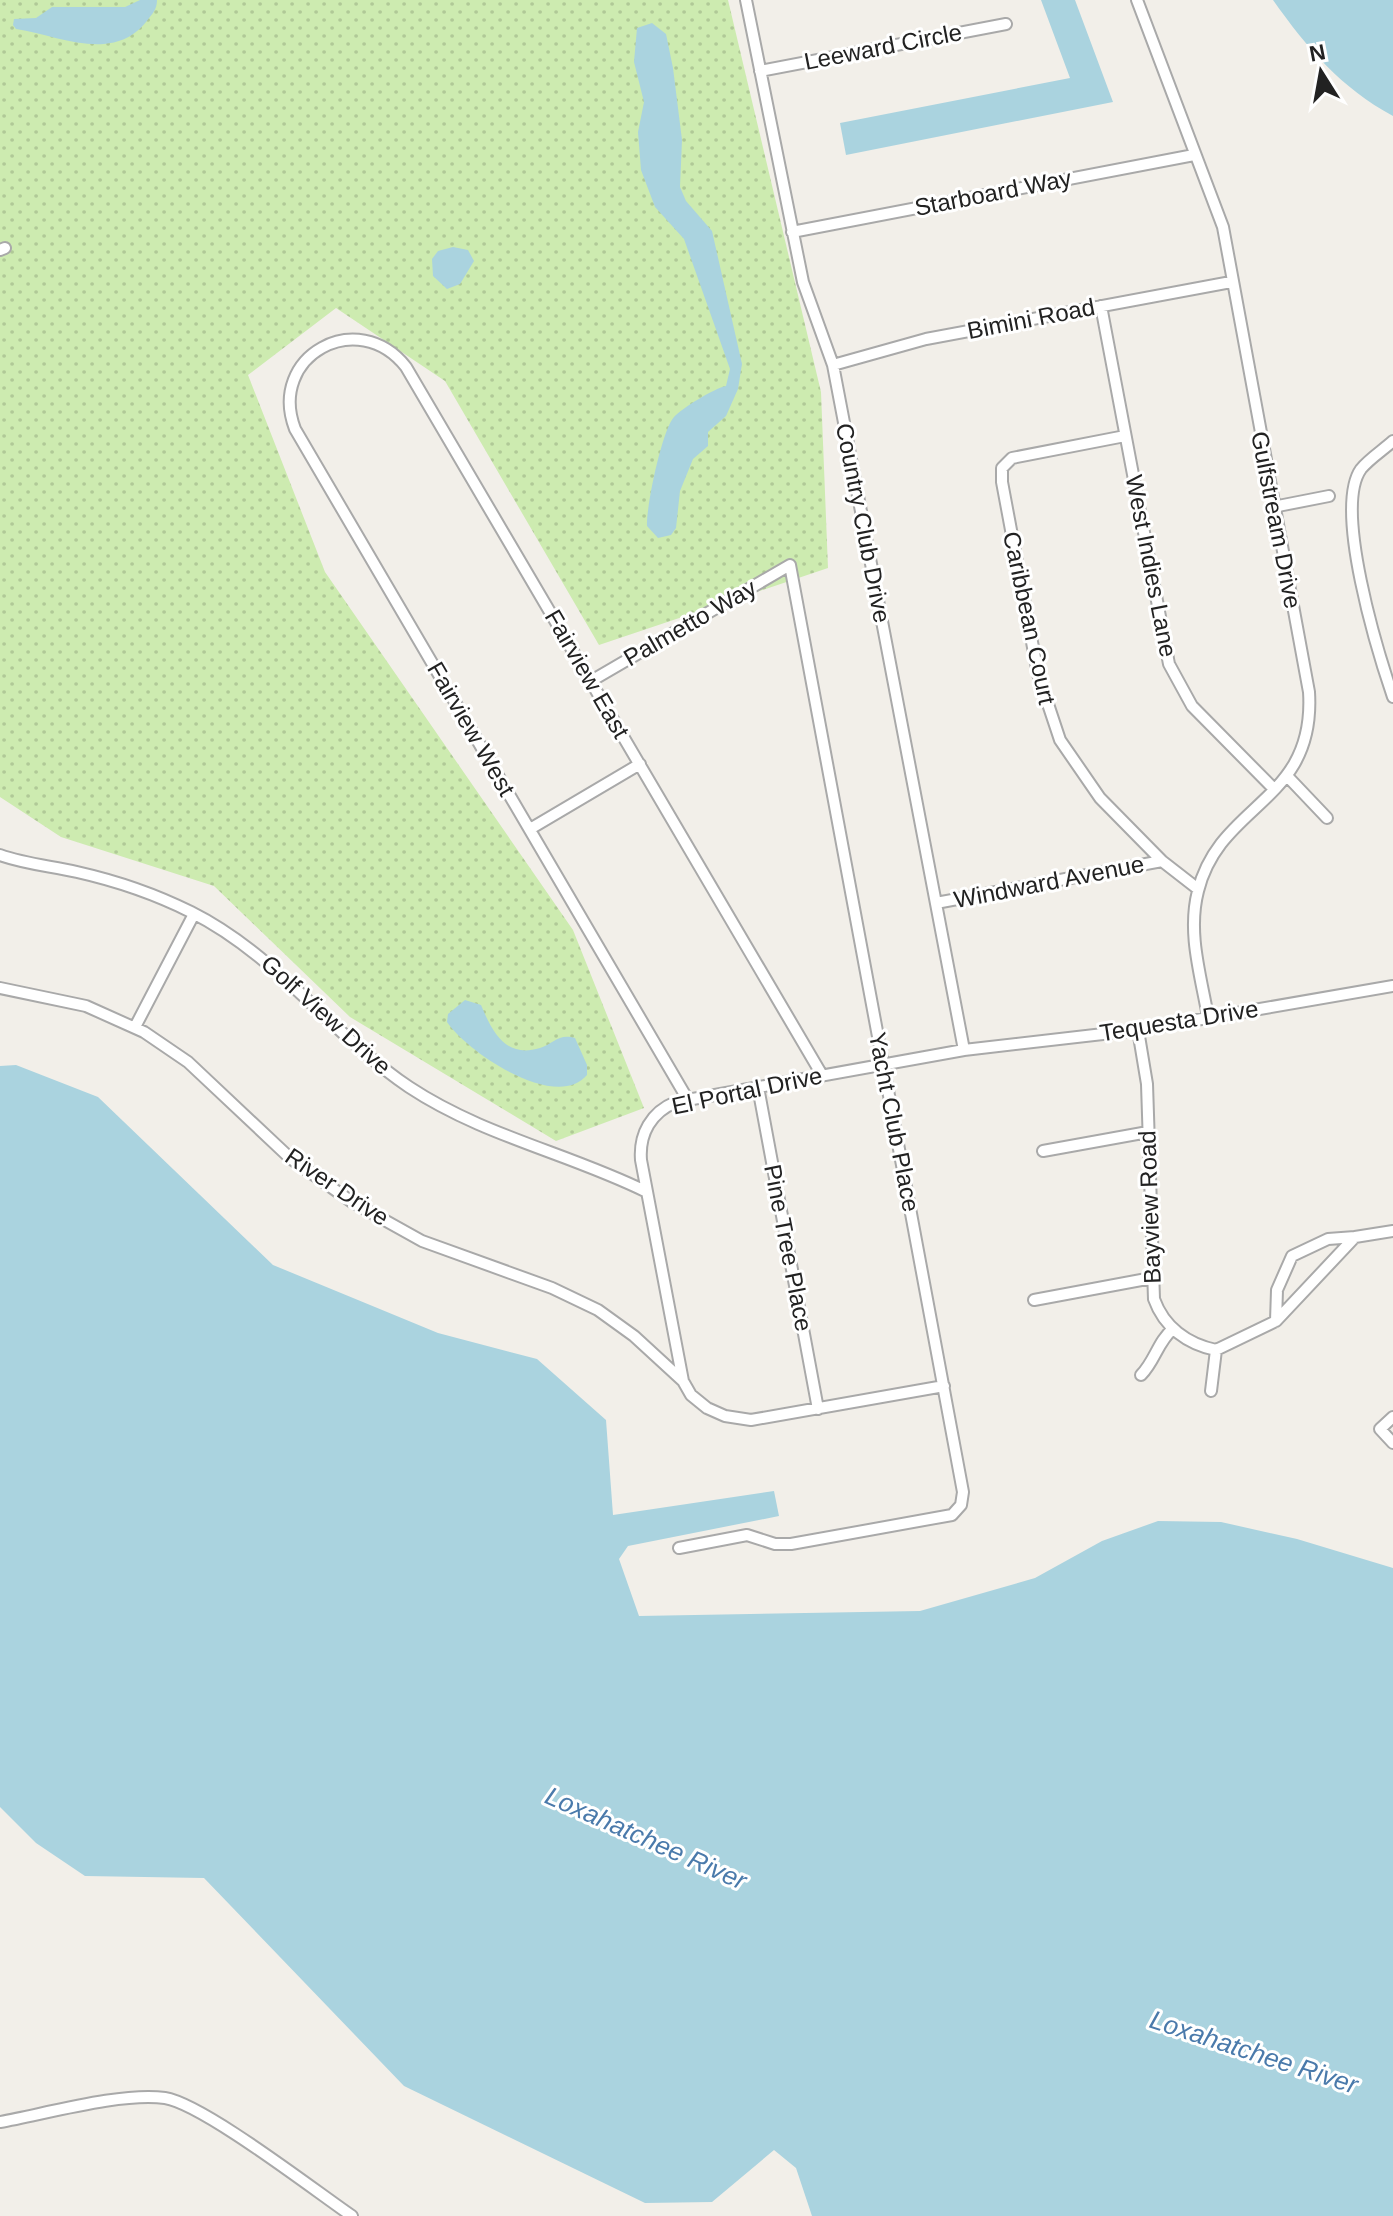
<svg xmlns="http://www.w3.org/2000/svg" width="1393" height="2216" font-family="Helvetica,sans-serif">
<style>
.grass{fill:url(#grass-dots)}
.water{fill:#aad3df}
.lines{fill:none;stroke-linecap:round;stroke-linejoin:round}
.minor-casing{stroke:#a9a9a9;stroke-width:14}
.minor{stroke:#fff;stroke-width:10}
.labels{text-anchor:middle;stroke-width:6;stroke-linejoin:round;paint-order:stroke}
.street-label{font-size:24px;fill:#222;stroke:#fff}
.water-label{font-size:26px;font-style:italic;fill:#4a7aab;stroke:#fff}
</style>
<defs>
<pattern id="grass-dots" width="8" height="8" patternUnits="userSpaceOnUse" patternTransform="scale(2)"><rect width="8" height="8" fill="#cdebb0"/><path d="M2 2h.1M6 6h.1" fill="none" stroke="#b0c997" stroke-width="1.8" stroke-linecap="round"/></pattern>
</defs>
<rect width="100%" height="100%" fill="#f2efe9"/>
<!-- grass -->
<path class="grass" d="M0,0h728l93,392 7,176 -229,77 -154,-264 -109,-73 -88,67 77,197 248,358 71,178 -88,33 -206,-124 -136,-131 -153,-49 -61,-40z"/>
<!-- water -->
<path class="water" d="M140,0h17c0,10 -5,14 -11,22 -33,41 -86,14 -130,7l-3,-4 1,-6 22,-1 16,-11h73z
M1041,0h34l38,102 -267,53 -6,-32 230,-45z
M1273,0h120v116c-52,-28 -86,-68 -120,-116z
M652,23l14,11 7,34 9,72 -2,47 6,14 26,30 30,133 -4,25 -12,27 -18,16v14l-15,13 -13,32 -4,37 -5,7 -13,3 -11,-12c-1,-19 15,-96 27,-109 8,-9 41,-29 52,-31l4,-17 -46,-130 -29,-32 -14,-37 -3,-38 6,-30 -10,-40 3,-34z
M453,247l15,3 6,11 -14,23 -13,5 -14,-13 -1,-17 6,-8z
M465,1000l16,5c11,26 24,54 59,43 14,-5 19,-15 35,-10l12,27v10c-31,37 -120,-23 -140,-53l1,-8z
M16,1065l82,32 175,168 165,68 99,26 69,61 7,95 161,-24 5,25 -151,30 -9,13 20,57 281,-5 115,-33 67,-37 56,-20 63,1 76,17 96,29v648h-581l-16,-48 -22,-18 -62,52 -67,1 -241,-117 -200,-208 -119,-2 -49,-33 -36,-36v-741z"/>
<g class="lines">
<defs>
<path id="minor" d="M746,0l57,282 30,83 131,685
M1137,0l86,227 86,465c7,111 -89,110 -111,199 -11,42 3,85 10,126
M760,71l246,-47
M792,232l402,-77
M0,250l5,-2
M1101,306l68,358 23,42 82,83
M833,365l93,-26 305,-57
M1125,436l-113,22 -10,10v14l36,192 22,66 40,58 62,63 36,28
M1393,441c-10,9 -24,18 -32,28 -28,39 17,184 32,228
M1273,507l56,-11
M591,681l199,-116 173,927 -2,13 -9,10 -161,29h-16l-28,-9 -68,13
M1288,777l39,41
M530,829l110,-65
M0,855c25,9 51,11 77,17 40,9 78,22 114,40 86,43 140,122 218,175 74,49 159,66 238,105
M936,903l226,-42
M0,988l86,18 58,26 44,30 102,96 62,44 70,39 130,47 46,22 36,26 49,45
M135,1027l59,-113
M1138,1030l9,54 7,215c10,28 33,45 62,51
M758,1087l60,322
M688,1100l-393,-671c-28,-73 63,-123 111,-62l416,708
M1043,1151l105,-19
M1034,1300l118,-22
M1276,1321l1,-31 15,-34 36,-17 27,-2
M1141,1375c14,-14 17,-34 32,-46
M944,1386l-193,34 -26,-4 -18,-8 -16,-13 -8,-14 -42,-221c-2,-26 10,-48 35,-58l288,-52 174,-20 255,-44
M1211,1391l5,-41 60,-29 79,-84 38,-6
M1393,1417l-13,12 13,14
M0,2122c45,-8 121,-30 165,-24 38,6 149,92 187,118"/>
</defs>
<!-- minor casing -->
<use href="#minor" class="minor-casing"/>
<!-- minor -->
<use href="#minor" class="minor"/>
</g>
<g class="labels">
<!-- street labels -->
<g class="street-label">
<text transform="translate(883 47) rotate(-11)" y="8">Leeward Circle</text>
<text transform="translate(993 193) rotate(-11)" y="8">Starboard Way</text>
<text transform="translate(1031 319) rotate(-11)" y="8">Bimini Road</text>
<text transform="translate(1276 520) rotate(79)" y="8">Gulfstream Drive</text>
<text transform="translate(863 523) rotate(79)" y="8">Country Club Drive</text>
<text transform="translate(1151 566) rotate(79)" y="8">West Indies Lane</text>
<text transform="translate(1029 618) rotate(78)" y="8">Caribbean Court</text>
<text transform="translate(690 623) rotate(-30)" y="8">Palmetto Way</text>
<text transform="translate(587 674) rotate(60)" y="8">Fairview East</text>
<text transform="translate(471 729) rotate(60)" y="8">Fairview West</text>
<text transform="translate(1049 882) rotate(-11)" y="8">Windward Avenue</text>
<text transform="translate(326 1015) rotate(42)" y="8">Golf View Drive</text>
<text transform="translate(1179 1021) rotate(-9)" y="8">Tequesta Drive</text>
<text transform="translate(747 1091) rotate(-12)" y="8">El Portal Drive</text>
<text transform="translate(894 1122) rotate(79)" y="8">Yacht Club Place</text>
<text transform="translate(337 1187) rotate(34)" y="8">River Drive</text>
<text transform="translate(1150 1207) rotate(-92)" y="8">Bayview Road</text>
<text transform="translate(788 1248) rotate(79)" y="8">Pine Tree Place</text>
</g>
<!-- water labels -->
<g class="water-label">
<text transform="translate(646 1838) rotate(24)" y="9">Loxahatchee River</text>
<text transform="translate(1254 2052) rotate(18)" y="9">Loxahatchee River</text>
</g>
</g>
<!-- north arrow -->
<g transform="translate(1321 72) rotate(349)" stroke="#ffffff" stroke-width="6" paint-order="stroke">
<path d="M0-6L14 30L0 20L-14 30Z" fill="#222222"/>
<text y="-12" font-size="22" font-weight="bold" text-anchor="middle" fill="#222222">N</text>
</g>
</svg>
